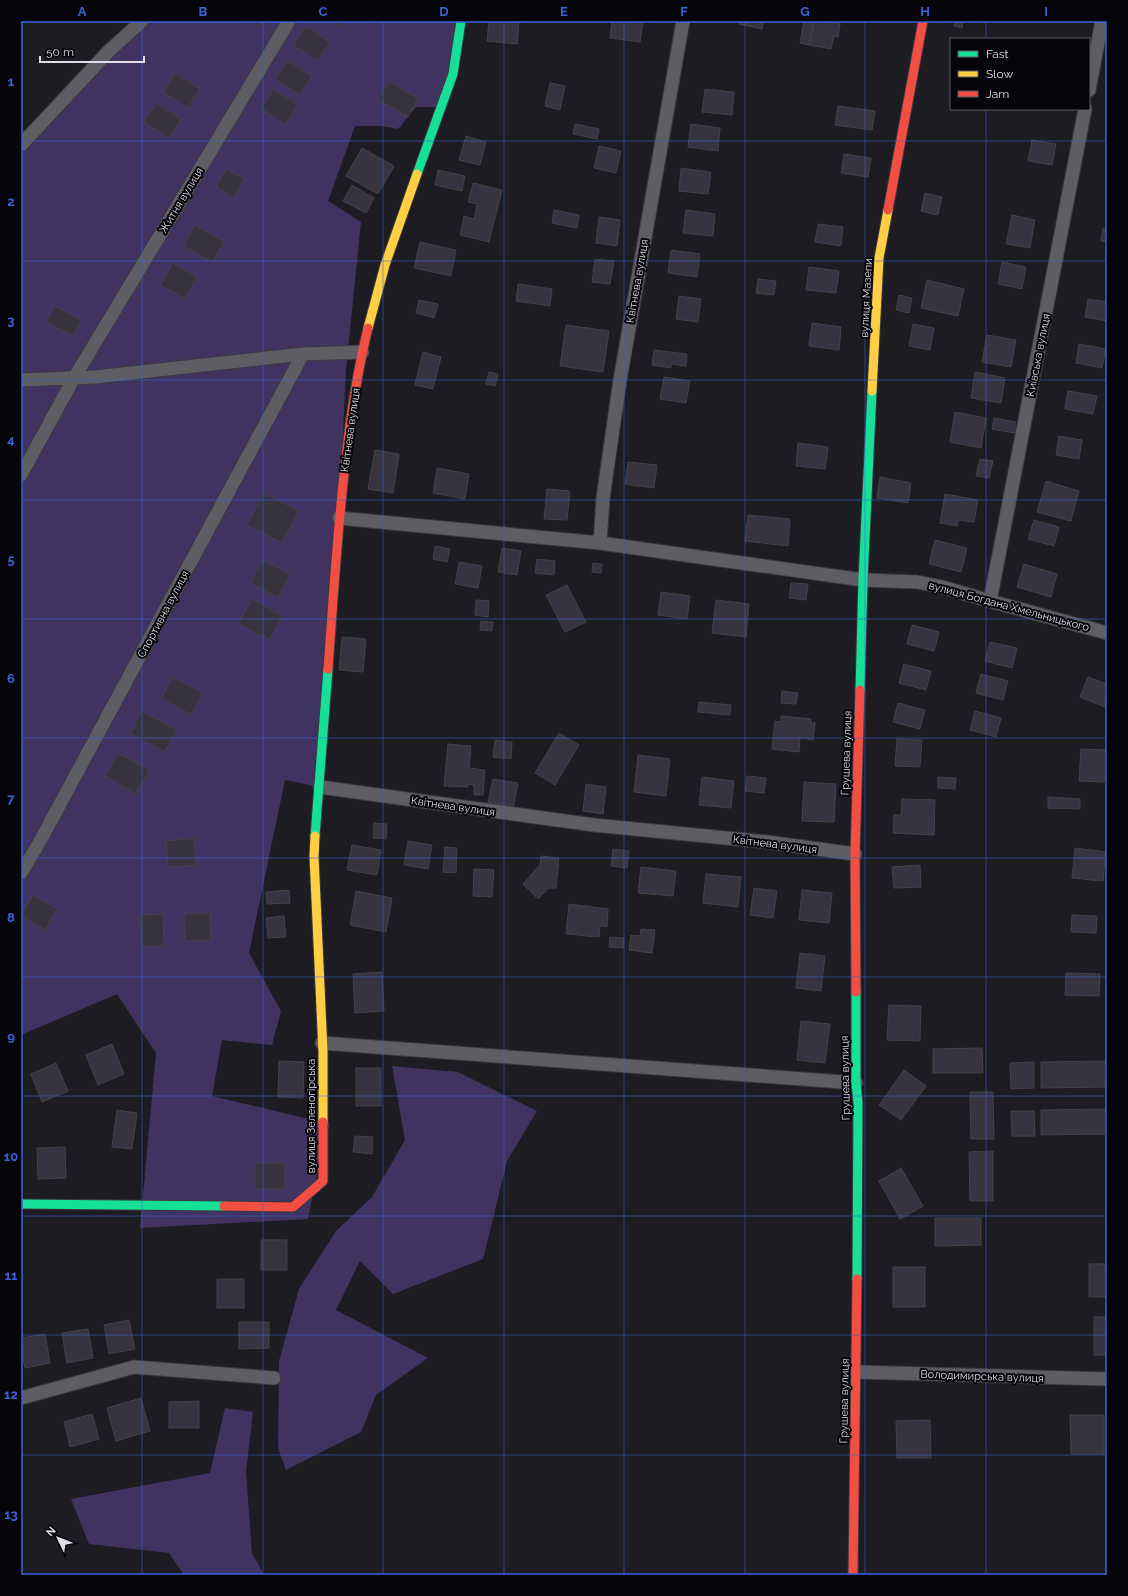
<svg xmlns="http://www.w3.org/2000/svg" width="1128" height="1596" font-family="Raleway,sans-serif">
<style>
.green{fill:#413361}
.building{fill:#383341;stroke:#434248}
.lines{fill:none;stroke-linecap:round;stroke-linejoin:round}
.street-casing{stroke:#3a393f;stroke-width:15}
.fast-casing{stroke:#3a393f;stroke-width:11}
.slow-casing{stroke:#3a393f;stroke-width:11}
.jam-casing{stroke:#3a393f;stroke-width:11}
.street{stroke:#5e5d63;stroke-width:13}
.fast{stroke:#16e098;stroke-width:9}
.slow{stroke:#ffcf43;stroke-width:9}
.jam{stroke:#f24e42;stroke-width:9}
.grid{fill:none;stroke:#3a63da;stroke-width:1;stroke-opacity:0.55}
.labels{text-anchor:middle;stroke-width:4;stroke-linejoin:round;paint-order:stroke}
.street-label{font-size:11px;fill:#dfdde7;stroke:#06050a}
.neatline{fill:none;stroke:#3a63da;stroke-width:1.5}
.grid-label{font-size:13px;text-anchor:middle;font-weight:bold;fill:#3a63da}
</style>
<rect width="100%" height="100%" fill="#1d1c22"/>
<!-- green -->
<path class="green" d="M142,21h319l-18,86h-27l-18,22 -16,-3h-27l-27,75 33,21 -15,148 -7,148 -19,269 -35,-7 -36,173 32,58 -9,34 -50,-5 -10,56 118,28 -12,46 -10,49 -168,9 16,-175 -39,-59 -96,41v-890z
M392,1066l66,6 79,39 -30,50 -24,98 -90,35 -33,-33 -24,49 92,48 -52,37 -15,37 -75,38 -8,-22 1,-87 20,-72 37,-58 36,-34 33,-57z
M225,1408l28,4 -7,60 6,81 12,22h-80l-15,-22 -80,-9 -18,-45 139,-26z"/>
<!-- building -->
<path class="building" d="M249,21h13l-6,6z
M332,21h11l-3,5z
M489,21l30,1 -2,22 -30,-3z
M612,21h31l-3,21 -30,-4z
M739,21h25l-2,8 -23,-5z
M804,21h10l-5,24 -9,-2z
M814,21h11l15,3 -2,13 -4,-1 -3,13 -22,-4z
M955,21h8l-1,7 -8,-2z
M306,26l24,16 -12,19 -25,-16z
M287,60l25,16 -12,19 -25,-16z
M175,73l25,16 -12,19 -25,-16z
M389,81l29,17 -10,19 -30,-17z
M550,83l15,3 -5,24 -15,-4z
M273,89l25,16 -13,20 -24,-17z
M705,89l29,3 -2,23 -30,-3z
M156,103l25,16 -12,19 -25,-16z
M838,106l37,5 -3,19 -37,-5z
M575,124l24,5 -2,10 -24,-5z
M691,124l29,4 -2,23 -30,-4z
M466,136l20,6 -6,23 -21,-5z
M1032,140l24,4 -4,21 -24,-4z
M599,146l22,5 -5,22 -22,-5z
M362,148l32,18 -16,28 -32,-18z
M844,154l27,4 -3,19 -27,-4z
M681,168l30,4 -3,22 -29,-3z
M226,169l18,10 -10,19 -18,-11z
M438,170l27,6 -3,15 -27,-6z
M473,183l29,7 -13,52 -29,-7 4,-19 10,3 3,-15 -9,-2z
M352,185l22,13 -8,15 -23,-12z
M925,193l17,4 -4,18 -17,-4z
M554,210l25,5 -2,13 -25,-5z
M686,210l29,4 -2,22 -30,-3z
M1012,215l23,5 -5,28 -24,-4z
M599,217l21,3 -3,26 -21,-3z
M818,224l25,3 -2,19 -26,-4z
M195,225l29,16 -11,21 -30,-16z
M1103,228l4,1v13l-6,-1z
M420,242l36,8 -5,26 -37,-8z
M671,250l29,4 -3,23 -29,-4z
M595,259l19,2 -4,23 -18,-2z
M1002,262l24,5 -4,22 -24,-5z
M173,263l24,14 -12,22 -25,-14z
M809,267l30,4 -3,22 -30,-3z
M758,279l18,2 -2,14 -18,-2z
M927,280l37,9 -6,27 -37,-8z
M518,284l34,5 -2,17 -34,-5z
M899,295l13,3 -3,15 -13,-3z
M679,296l22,3 -3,23 -22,-3z
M1088,299l19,3v19l-22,-4z
M419,300l19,4 -4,14 -18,-5z
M55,306l26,14 -8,16 -27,-14z
M812,323l29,4 -2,23 -30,-4z
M913,324l21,4 -4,22 -21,-4z
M566,325l43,6 -6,41 -43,-6z
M987,335l29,5 -5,27 -29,-5z
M1079,344l27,5 -4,19 -26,-5z
M654,350l33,4 -1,12 -15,-2v4l-19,-3z
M423,352l18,5 -8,32 -18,-4z
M489,372l9,2 -3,12 -9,-2z
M975,372l30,6 -4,25 -30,-5z
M664,377l26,4 -4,22 -26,-4z
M1068,391l29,5 -4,18 -28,-5z
M955,412l31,6 -5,30 -31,-6z
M994,418l22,4 -2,11 -22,-4z
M1059,436l23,4 -3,19 -23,-4z
M798,443l30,4 -3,22 -29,-3z
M375,450l24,4 -6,39 -25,-4z
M980,459l13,2 -4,17 -13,-2z
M628,462l29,3 -3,23 -29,-4z
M437,468l32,6 -4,25 -32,-6z
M880,477l31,6 -3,20 -31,-5z
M1046,481l33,10 -8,30 -34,-9z
M547,489l23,2 -3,29 -23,-1z
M264,493l35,18 -17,32 -35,-18z
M945,494l33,6 -4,22 -16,-2 -1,6 -17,-3z
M748,515l42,4 -2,27 -43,-5z
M1034,520l25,7 -5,19 -26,-7z
M935,540l32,8 -6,24 -32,-8z
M435,546l15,3 -3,13 -14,-3z
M502,548l19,3 -4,24 -19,-3z
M537,559l18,2 -1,14 -19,-2z
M263,560l27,14 -12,24 -27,-15z
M459,562l23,4 -4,22 -23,-4z
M593,563l9,1 -1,9 -9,-1z
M1024,564l33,10 -6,23 -34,-10z
M791,583l17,1 -2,16 -17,-2z
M567,585l19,37 -21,10 -19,-37z
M661,592l29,4 -3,23 -29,-4z
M252,599l31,17 -14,24 -31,-17z
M476,600l13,1 -1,16 -13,-2z
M716,600l33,4 -3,33 -34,-4z
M481,621l12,1 -1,9 -12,-1z
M912,625l27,7 -5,19 -27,-7z
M342,637l24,2 -3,33 -24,-2z
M990,642l27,6 -5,20 -27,-7z
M904,664l27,7 -5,19 -27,-7z
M981,674l27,7 -5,19 -27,-7z
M173,677l30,16 -11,22 -31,-17z
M1088,677l19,7v17l-2,6 -25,-10z
M782,691l16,2 -2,11 -15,-1z
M699,702l32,3 -1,10 -32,-3z
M898,703l27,7 -5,19 -27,-7z
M142,711l35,19 -12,22 -35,-19z
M975,711l26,7 -5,19 -26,-7z
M781,716l30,3v4h4l-2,17 -13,-2 -1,14 -27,-3 3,-28 6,1z
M559,733l20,12 -24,40 -20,-12z
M897,739l25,1 -2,27 -25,-1z
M495,740l17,2 -1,17 -18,-2z
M448,744l23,2 -2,22 16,2 -2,25h-9v-10l-6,-1v3l-24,-1z
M1081,749l26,1v32l-28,-1z
M118,753l32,17 -14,24 -31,-18z
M638,755l32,4 -4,37 -32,-4z
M747,776l19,2 -2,15 -19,-2z
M702,777l32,4 -3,27 -32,-3z
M938,777l18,1 -1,11 -17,-1z
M493,779l25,4 -5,24 -25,-5z
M804,782l32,2 -2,38 -32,-1z
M586,784l20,3 -3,27 -20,-3z
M1048,797l32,2v10l-32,-1z
M902,799l33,1 -1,35 -41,-2 1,-18h7z
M374,823l13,1 -1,15 -13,-1z
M194,838l2,27 -28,2 -2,-26z
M408,841l24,4 -4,24 -24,-4z
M352,845l29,5 -4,25 -30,-5z
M445,847l12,1 -1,25 -13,-1z
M1075,848l31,4 -3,29 -31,-3z
M613,849l16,2 -2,17 -16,-2z
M541,856l18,2 -3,30h-7l-11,11 -15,-15 17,-19z
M920,865l1,22 -27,1 -2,-21z
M641,867l35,4 -3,25 -35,-3z
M474,869l20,1 -2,27 -19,-1z
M706,874l35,3 -3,30 -35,-4z
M754,888l23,3 -4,27 -23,-3z
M289,890l1,13 -23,1 -1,-12z
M802,890l30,3 -3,30 -30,-3z
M356,891l36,7 -6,34 -36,-7z
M33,895l24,14 -11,21 -25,-14z
M569,904l39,5 -1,18 -7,-1 -1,11 -33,-3z
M210,913l1,27 -26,1 -1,-27z
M163,914l1,32 -22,1 -2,-32z
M1072,915l25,1 -1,17 -25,-1z
M284,916l2,21 -18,1 -2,-20z
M641,929l14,1 -3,23 -23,-3 2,-15 9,1z
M610,937l14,1 -1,10 -14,-1z
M800,953l25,3 -4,35 -25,-3z
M382,972l2,39 -29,2 -2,-39z
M1066,973l34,1 -1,22 -34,-1z
M889,1005l32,1 -1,35 -33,-1z
M801,1021l29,3 -5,39 -28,-3z
M112,1044l12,30 -26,11 -12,-30z
M982,1048l1,25h-50v-24z
M279,1061l25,1 -1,36 -25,-1z
M1107,1061v26l-66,1v-26z
M1034,1062v26l-23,1 -1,-26z
M56,1063l12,28 -26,11 -11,-28z
M356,1068h25v38h-25z
M904,1070l22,16 -25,34 -22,-15z
M970,1092h23l1,47h-23z
M1107,1109v25l-66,1v-25z
M117,1110l20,3 -5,36 -20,-2z
M1011,1111h23l1,25h-23z
M355,1136l18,1 -1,17 -19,-2z
M65,1147l1,31 -28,1 -1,-31z
M993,1151v50h-23l-1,-49z
M255,1163h30v26h-30z
M901,1168l22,38 -23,13 -21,-38z
M935,1218h46v27l-46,1z
M261,1240h26v30h-26z
M1089,1264h18v33h-18z
M893,1267h32v40h-32z
M217,1279h27v29h-27z
M1094,1317h13v38h-13z
M129,1320l6,29 -26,5 -5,-29z
M239,1322h30v26l-30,1z
M88,1329l5,29 -26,5 -5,-30z
M45,1334l5,29 -25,5 -4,-20v-10z
M141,1398l9,33 -34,10 -9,-33z
M199,1401v27h-30v-26z
M92,1414l7,25 -29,8 -6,-25z
M1070,1415h34v39h-33z
M930,1420l1,38h-34l-1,-37z"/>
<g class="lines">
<defs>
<path id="street" d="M1089,90l13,-69
M21,145l88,-94 33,-30
M21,380l74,-3 208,-23 59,-2
M21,475l53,-97 215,-357
M339,518l261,25 263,37 54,2 25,5 48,14 117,32
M600,543l3,-45 17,-118 63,-359
M990,601l95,-492
M320,787l274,38 173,17 88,12
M21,873l18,-30 264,-489
M322,1043l534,40
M857,1372l250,7
M21,1398l113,-31 140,11"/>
<path id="fast" d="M417,174l36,-100 8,-53
M860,690l3,-110 9,-189
M315,836l13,-167
M856,992v91l2,20 -1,176
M21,1204l203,2"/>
<path id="slow" d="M368,328l17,-63 32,-91
M872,391l7,-133 9,-48
M315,836l-1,20 9,196v70"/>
<path id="jam" d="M888,210l35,-189
M328,669c5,-68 9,-136 17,-203 5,-47 12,-93 23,-138
M856,992l-1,-138 5,-164
M224,1206l69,1 30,-26v-59
M853,1575l4,-296"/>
</defs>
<!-- street casing -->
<use href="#street" class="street-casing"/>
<!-- fast casing -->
<use href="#fast" class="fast-casing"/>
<!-- slow casing -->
<use href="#slow" class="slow-casing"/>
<!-- jam casing -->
<use href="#jam" class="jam-casing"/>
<!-- street -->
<use href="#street" class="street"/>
<!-- fast -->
<use href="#fast" class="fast"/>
<!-- slow -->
<use href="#slow" class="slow"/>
<!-- jam -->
<use href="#jam" class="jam"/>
</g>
<!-- grid -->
<path class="grid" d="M142,21v1554M263,21v1554M383,21v1554M504,21v1554M624,21v1554M745,21v1554M865,21v1554M986,21v18M986,109v1466M21,141h1086M21,261h1086M21,380h1086M21,500h1086M21,619h1086M21,738h1086M21,858h1086M21,977h1086M21,1096h1086M21,1216h1086M21,1335h1086M21,1455h1086"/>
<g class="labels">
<!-- street labels -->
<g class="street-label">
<text transform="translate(181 200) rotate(-59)" y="4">Житня вулиця</text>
<text transform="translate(637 281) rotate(-80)" y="4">Квітнева вулиця</text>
<text transform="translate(866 298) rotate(-87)" y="4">вулиця Мазепи</text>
<text transform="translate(1038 355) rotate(-79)" y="4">Київська вулиця</text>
<text transform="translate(350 430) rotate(-82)" y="4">Квітнева вулиця</text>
<text transform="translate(1009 606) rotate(15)" y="4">вулиця Богдана Хмельницького</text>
<text transform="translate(163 614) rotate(-62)" y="4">Спортивна вулиця</text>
<text transform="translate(846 753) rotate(-88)" y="4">Грушева вулиця</text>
<text transform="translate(453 806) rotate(8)" y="4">Квітнева вулиця</text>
<text transform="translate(775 844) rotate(7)" y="4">Квітнева вулиця</text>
<text transform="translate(845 1078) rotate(-91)" y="4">Грушева вулиця</text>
<text transform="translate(311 1116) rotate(-90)" y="4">вулиця Зеленогірська</text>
<text transform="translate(982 1376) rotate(2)" y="4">Володимирська вулиця</text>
<text transform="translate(844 1401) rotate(-89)" y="4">Грушева вулиця</text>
</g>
</g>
<!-- border -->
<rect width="1128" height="1596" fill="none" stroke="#06050a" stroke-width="44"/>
<!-- legend -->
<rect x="950" y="38" width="140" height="72" fill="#06050a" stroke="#5d5b62"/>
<rect x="958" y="51" width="20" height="6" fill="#16e098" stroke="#5d5b62"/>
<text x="986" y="58" font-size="12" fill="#dfdde7">Fast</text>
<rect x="958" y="71" width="20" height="6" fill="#ffcf43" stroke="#5d5b62"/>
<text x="986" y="78" font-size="12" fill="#dfdde7">Slow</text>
<rect x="958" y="91" width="20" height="6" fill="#f24e42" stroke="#5d5b62"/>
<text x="986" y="98" font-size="12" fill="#dfdde7">Jam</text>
<!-- north arrow -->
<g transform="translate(58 1538) rotate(313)" stroke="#06050a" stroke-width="3" paint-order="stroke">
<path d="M0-3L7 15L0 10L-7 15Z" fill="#dfdde7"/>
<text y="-6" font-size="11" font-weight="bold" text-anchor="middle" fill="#dfdde7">N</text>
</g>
<!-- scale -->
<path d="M40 56v6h104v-6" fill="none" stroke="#dfdde7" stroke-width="2"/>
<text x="46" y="56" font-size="12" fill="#dfdde7" stroke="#06050a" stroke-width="3" paint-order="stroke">50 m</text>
<rect x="22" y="22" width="1084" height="1552" class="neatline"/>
<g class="grid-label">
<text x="82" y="16">A</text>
<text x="203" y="16">B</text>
<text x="323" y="16">C</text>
<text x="444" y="16">D</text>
<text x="564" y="16">E</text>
<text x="684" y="16">F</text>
<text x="805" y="16">G</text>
<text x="925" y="16">H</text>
<text x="1046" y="16">I</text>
<text x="11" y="86">1</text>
<text x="11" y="206">2</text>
<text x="11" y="325">3</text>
<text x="11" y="444">4</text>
<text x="11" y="564">5</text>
<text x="11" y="683">6</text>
<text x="11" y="803">7</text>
<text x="11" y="922">8</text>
<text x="11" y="1041">9</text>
<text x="11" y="1161">10</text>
<text x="11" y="1280">11</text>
<text x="11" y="1399">12</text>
<text x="11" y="1519">13</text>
</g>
</svg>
